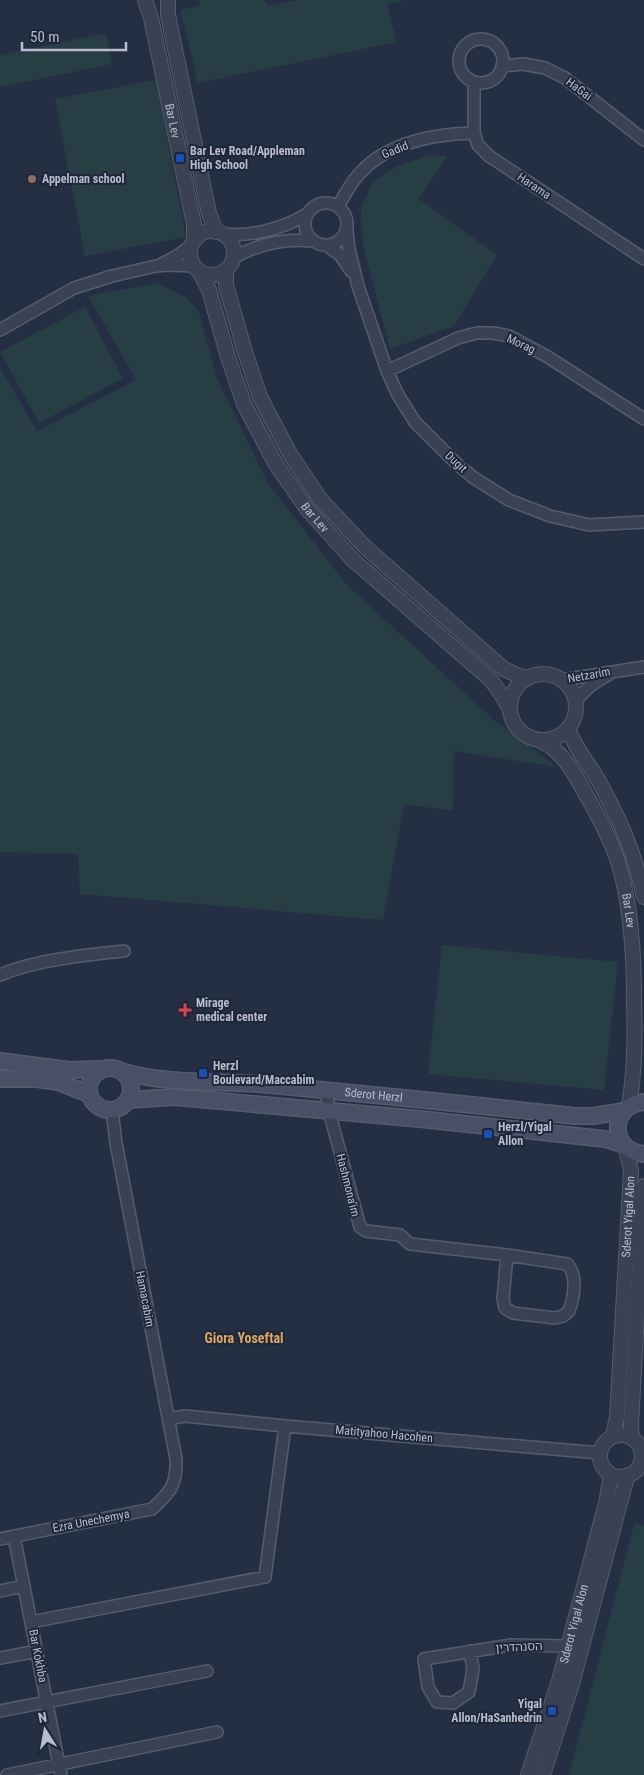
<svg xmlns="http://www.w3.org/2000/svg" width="644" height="1775" font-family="'Roboto Condensed','Noto Sans Hebrew',sans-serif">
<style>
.green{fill:#273e45}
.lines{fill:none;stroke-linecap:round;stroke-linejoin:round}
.minor-casing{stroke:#555c6e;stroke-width:14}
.tertiary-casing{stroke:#555c6e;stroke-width:16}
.secondary-casing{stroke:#555c6e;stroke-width:18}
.minor{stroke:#3a4153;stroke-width:11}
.tertiary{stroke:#3a4153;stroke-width:14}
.secondary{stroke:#484f67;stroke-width:15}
.transit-dot{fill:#1a4fb4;stroke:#1e2639;stroke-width:2}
.education-dot{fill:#8d6e63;stroke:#1e2639;stroke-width:2}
.health-dot{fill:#e0444e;stroke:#1e2639;stroke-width:2}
.labels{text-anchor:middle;stroke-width:4;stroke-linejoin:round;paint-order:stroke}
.street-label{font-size:12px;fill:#b7bdcd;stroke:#1e2639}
.poi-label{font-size:12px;font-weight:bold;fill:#b7bdcd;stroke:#1e2639;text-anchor:start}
.neighbourhood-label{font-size:14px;font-weight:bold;fill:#dca763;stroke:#1e2639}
</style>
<rect width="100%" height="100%" fill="#252f44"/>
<!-- green -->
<path class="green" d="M200,0h65l2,6 32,-6h107l-19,4 9,38 -198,41 -18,-73 19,-4z
M106,33l6,31 -112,23v-32z
M156,80l30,157 -101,19 -30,-157z
M429,155l18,1 -28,43 78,56 -43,71 -64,23 -27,-103 -2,-37 12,-28 25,-15z
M158,283l27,14 14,15 18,67 51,104 78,101 147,135 64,48 -103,-16 -1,60 -49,-7 -21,116 -303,-26 -2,-40 -78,-2v-485l37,64 99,-51 -48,-84z
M85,307l38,71 -84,45 -39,-71z
M442,945l176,17 -14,128 -176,-16z
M634,1524l10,1v250h-75z"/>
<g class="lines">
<defs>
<path id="minor" d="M459 61a22 22 0 1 1 44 0a22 22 0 1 1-44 0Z
M502,66l21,-2 22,4 20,10 79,62
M474,82v51l4,12 11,11 155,103
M305 224a21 21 0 1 1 42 0a21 21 0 1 1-42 0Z
M338,206c7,-11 13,-24 22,-33 28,-31 74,-39 114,-40
M347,230l2,19 9,37 29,85 11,24 17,27 43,43 16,13 35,22 41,16 39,9 55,-3
M222,234c28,3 61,-5 85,-20
M326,245l14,10 11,16
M233,258c25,-14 52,-20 80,-17
M162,264l15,-8 15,-11
M0,330l74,-42 38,-12 44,-10 12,-1 27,1
M387,371l71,-33 19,-5h16l16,3 39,21 96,62
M562,680l82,-13
M575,702c10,-13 19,-20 33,-27
M0,975c35,-15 86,-20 124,-24
M326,1090l3,21 31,116 6,4 34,4 10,9 97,11 60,9c11,11 7,33 2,47l-6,5 -8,2 -42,-5 -8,-5 -2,-9 4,-44
M168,1419l17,-3 100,10 315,27
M642,1458h2
M14,1536l47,239
M0,1539l152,-30c19,-17 25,-25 24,-50l-60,-316 -4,-33
M0,1591l24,-5
M31,1622l234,-45 20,-151
M470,1651l3,18 -4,23 -16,11 -16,-1 -9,-15 -4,-28 87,-14 57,1
M0,1658l37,-7
M0,1711l207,-40
M7,1775l210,-43"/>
<g id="tertiary">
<path id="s1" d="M145,0l6,18 43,206v17"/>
<path d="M168,0v15l41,198 7,19"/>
<circle cx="212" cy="253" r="22"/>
<path d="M226,270v15l19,67 15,45 30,57 30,45 45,48 139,122 15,7 9,2"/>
<path id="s2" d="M199,271l10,19 19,67 16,47 31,59 32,46 46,51 138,120 12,17 7,13"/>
<circle cx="543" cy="707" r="33"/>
<path d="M568,728c6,19 19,33 29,50 22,39 38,75 47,119"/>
<path id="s3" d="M539,740c22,9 35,32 46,53 14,24 29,52 36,79 11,42 13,86 13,128 1,38 1,69 -5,106"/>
<circle cx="621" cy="1456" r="21"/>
<path id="s4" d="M613,1436l4,-19 14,-246 -5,-23"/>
<path d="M632,1437l-1,-13 13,-238"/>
<path id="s5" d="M528,1775l31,-94 47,-178 4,-22 -1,-8"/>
<path d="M543,1775l29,-91 52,-196 4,-13"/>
</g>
<g id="secondary">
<path d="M0,1061l70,9 30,-1"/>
<circle cx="110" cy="1089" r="21"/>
<path id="s6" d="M124,1072c43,12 92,9 136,12 105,10 209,20 314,32h19l31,-5"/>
<path d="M0,1079h37l21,3 31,12"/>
<path d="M128,1100l46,-3 246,22 185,20 19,6"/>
<path d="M644,1102c-35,3 -35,49 0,52"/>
</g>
</defs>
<!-- minor casing -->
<use href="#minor" class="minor-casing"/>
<!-- tertiary casing -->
<use href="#tertiary" class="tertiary-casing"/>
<!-- secondary casing -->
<use href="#secondary" class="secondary-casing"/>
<!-- minor -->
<use href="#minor" class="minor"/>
<!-- tertiary -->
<use href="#tertiary" class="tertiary"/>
<!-- secondary -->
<use href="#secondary" class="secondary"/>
</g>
<!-- markers -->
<g class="transit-dot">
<rect x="175" y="153" width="10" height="10" rx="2.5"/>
<rect x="198" y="1068" width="10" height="10" rx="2.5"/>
<rect x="483" y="1129" width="10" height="10" rx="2.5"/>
<rect x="547" y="1706" width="10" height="10" rx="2.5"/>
</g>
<circle class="education-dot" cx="32" cy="179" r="5"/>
<path class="health-dot" d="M182.5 1002.5h5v5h5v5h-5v5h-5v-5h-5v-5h5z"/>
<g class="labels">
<!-- street labels -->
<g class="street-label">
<text transform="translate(579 89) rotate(37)" y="4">HaGai</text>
<text dy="4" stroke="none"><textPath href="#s1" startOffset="124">Bar Lev</textPath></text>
<text transform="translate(395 150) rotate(-22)" y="4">Gadid</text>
<text transform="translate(534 186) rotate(34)" y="4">Harama</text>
<text transform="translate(521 344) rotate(25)" y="4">Morag</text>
<text transform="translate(456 462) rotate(43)" y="4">Dugit</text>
<text dy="4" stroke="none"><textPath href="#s2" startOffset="275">Bar Lev</textPath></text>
<text transform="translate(589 675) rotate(-10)" y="4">Netzarim</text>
<text dy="4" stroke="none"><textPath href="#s3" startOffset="198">Bar Lev</textPath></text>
<text dy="4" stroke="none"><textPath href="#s6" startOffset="251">Sderot Herzl</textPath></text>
<text transform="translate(348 1185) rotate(76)" y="4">Hashmona'im</text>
<text dy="4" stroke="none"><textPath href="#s4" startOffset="220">Sderot Yigal Alon</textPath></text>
<text transform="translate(145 1299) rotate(79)" y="4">Hamacabim</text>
<text transform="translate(384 1434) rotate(5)" y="4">Matityahoo Hacohen</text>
<text transform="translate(91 1521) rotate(-11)" y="4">Ezra Unechemya</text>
<text dy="4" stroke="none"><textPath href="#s5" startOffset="158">Sderot Yigal Alon</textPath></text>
<text transform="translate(519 1647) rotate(-3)" y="4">הסנהדרין</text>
<text transform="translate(38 1656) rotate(79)" y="4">Bar Kokhba</text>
</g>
<!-- poi labels -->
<g class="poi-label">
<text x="190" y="155">Bar Lev Road/Appleman<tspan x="190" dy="14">High School</tspan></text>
<text x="42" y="183">Appelman school</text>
<text x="196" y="1007">Mirage<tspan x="196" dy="14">medical center</tspan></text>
<text x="213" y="1070">Herzl<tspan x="213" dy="14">Boulevard/Maccabim</tspan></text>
<text x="498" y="1131">Herzl/Yigal<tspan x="498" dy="14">Allon</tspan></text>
<text x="542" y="1708" text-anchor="end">Yigal<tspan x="542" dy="14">Allon/HaSanhedrin</tspan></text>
</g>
<!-- neighbourhood labels -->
<g class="neighbourhood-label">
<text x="244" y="1343">Giora Yoseftal</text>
</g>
</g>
<!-- north arrow -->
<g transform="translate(45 1730) rotate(349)" stroke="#1e2639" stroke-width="4" paint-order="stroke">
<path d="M0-4L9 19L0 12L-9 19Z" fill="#b7bdcd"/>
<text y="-8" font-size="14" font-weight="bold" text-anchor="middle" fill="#b7bdcd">N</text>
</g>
<!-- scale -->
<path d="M22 42v8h104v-8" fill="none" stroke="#b7bdcd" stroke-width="2.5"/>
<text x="30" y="42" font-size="15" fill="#b7bdcd" stroke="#1e2639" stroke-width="4" paint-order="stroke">50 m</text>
</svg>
